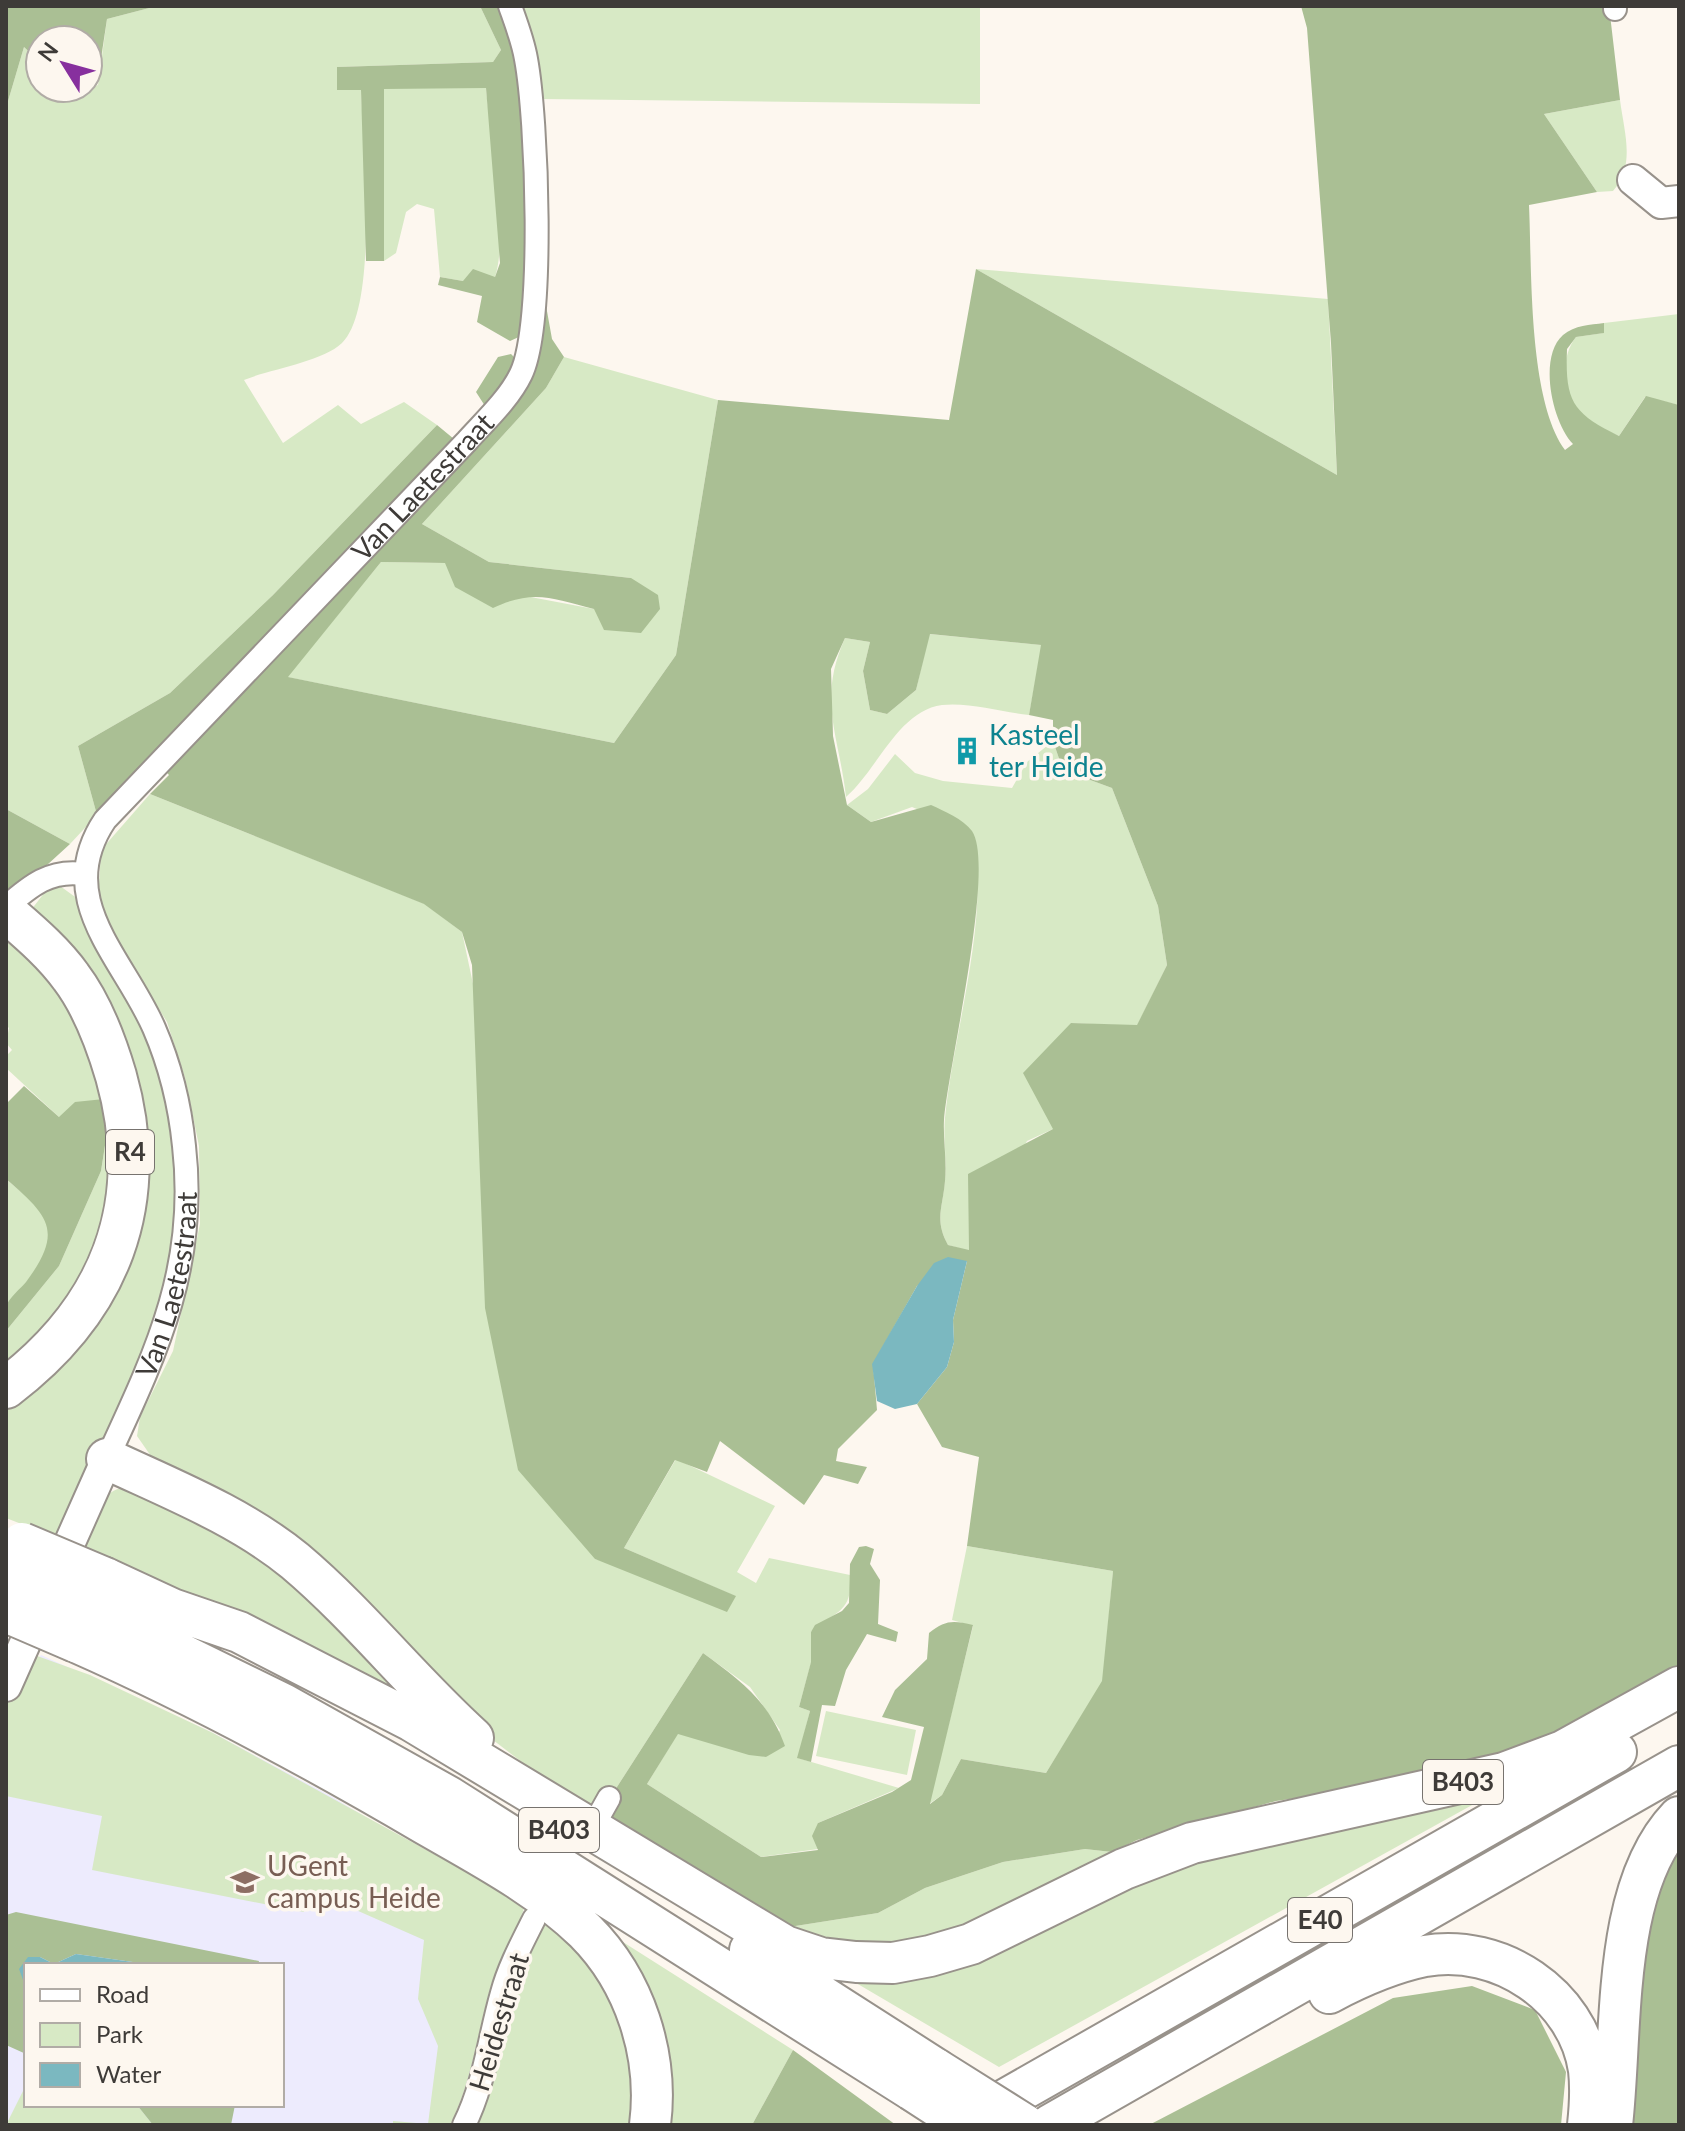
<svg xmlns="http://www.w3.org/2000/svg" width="1685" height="2131" font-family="Lato,sans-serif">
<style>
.education{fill:#edebfd;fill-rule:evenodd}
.green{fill:#d7e9c5}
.forest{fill:#aabf94;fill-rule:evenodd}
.water{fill:#7bb8c0}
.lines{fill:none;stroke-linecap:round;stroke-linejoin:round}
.street-casing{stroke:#98928b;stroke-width:26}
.secondary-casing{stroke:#98928b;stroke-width:34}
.highway-casing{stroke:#98928b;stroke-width:44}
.street{stroke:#fff;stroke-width:22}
.secondary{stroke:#fff;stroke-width:30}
.highway{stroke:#fff;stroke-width:40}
.highway-bridge-casing{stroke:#98928b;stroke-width:44;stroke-linecap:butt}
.highway-bridge{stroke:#fff;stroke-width:40}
.labels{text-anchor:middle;stroke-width:7;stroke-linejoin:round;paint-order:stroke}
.shield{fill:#fdf7ef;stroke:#77736f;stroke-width:2}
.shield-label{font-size:26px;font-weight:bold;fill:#3e3b38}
.street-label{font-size:28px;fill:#3e3b38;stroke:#fdf7ef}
.culture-label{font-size:28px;fill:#0d838f;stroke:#fdf7ef;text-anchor:start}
.education-label{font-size:28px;fill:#785e54;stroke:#fdf7ef;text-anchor:start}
</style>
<rect width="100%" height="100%" fill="#fdf7ef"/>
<!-- education -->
<path class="education" d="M41,1655l172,78 118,63 192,117 -20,38 -13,39 -17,77 -23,58h-444v-426zM26,1965h256v140h-256z"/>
<!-- green -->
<path class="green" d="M157,6h323l21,44 -8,12 -156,5 24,23c2,53 18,217 -19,253 -20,19 -72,26 -98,37l39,63 55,-38 23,19 43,-22 33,23 -164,170 -103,98 -92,53 19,69 -27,29 -64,-35v-701l18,-61 16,15v26h48l10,-3 9,-66z
M519,6h461v98l-439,-5 -5,-51z
M384,88h102c4,48 23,147 9,189l-32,4 -23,-4 -6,-68 -17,-5 -11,8 -10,41 -12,8z
M1620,100c4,32 16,65 -7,91l-16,1 -53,-78z
M976,269l352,30 9,176z
M1679,314v91l-34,-8 -26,39c-10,-5 -20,-8 -29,-14 -26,-17 -33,-61 -14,-85l27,-4 1,-10z
M564,357l154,43 -42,255 -62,88 -327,-66 94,-115 65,1 74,32 74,14 37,-31 -142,-16 -67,-38 124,-136z
M929,634l113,11 -13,70c-27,-3 -60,-13 -87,-10 -44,6 -64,64 -96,92 -7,-63 -29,-96 -1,-159l25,4 -7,29 7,39 17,4 29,-24z
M1053,741l10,29 49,18 46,118 9,59 -30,61 -66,-3 -18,106 -26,12 -58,110 -21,-6c-14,-25 -5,-38 -3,-65 2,-21 -2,-41 0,-62 8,-85 47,-204 27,-286l-60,-25 -41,15 -24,-17 21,-16 27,-35 20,19 28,8 69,7 15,-26z
M150,794l275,110 37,28 133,627 140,37 -111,-48 52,-89 99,47 -38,66 19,11 13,-25 81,17c3,39 -15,35 -39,57v31l-12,44 11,4 -12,47 101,30 -81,35v26l-57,8 -114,-73 31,-51 88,24 14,-27 -30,-43 -47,-34 -104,162 -47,-30 -59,-45 -156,-169 -184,-112 -16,-23 3,-19 33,-66 27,-127 -1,-78 -14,-68 -18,-56 -49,-78 -20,-43 3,-51z
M60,886l18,13c28,54 65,111 82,170 51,184 -26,308 -100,470l-54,-21v-108c109,-70 168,-200 130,-327 -6,-18 -21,-37 -31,-53 -25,-40 -50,-80 -74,-120l14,-18z
M6,930l51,43 59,136 -17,154 -93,115v-47l53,-65 42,-95 8,-51 -50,-3 -53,-49v-12l6,-6 -6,-7 3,-15 -3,-3z
M6,1179c16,14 33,26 43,46 10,22 -28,65 -43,80z
M124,1487l19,1 128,73 144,144 -334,-161c10,-23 16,-51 43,-57z
M967,1546l146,25 -10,110 -57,92 -85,-14 -19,36 -13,9 44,-178 -21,-6z
M29,1653l61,22 123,58 312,171c-7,29 -27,56 -35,85 -13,47 -18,92 -40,136h-57v-4l35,3 10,-78 -20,-47 6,-59 -93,-41 -23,-5 -4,18 -212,-42 10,-54 -96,-20v-97z
M826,1711l90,19 -9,45 -91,-19z
M1492,1794l-493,273 -148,-87 293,-106z
M1085,1849l27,3c-69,34 -155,92 -233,92 -32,-1 -60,-8 -90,-17l89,-14 47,-25 78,-26z
M546,1920c41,38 80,84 88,142 3,20 -1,43 -1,63h-160l37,-129z
M604,1930l189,120 -41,75h-92z
M26,2085v20h111l16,20h-147z"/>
<!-- forest -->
<path class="forest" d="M6,6h151l-50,13 -10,66 -9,1v-46h-48v22l-16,-15 -18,61z
M480,6h24c22,55 21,118 22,176 1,52 2,102 -5,154l-11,5 -33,-19 5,-26 -44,-11 2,-8 23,4 10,-12 22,8 5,-14 -14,-175 -102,1v172h-18l-5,-171h-24v-23l156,-5 8,-12z
M1301,6h308l11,94 -76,14 53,78 -68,13c3,65 -1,194 36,245l8,-6c-21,-22 -35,-87 -10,-109 12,-10 27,-10 41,-12v10l-28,4 -9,12c-2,52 5,64 52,87l27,-40 33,9v1272l-209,96 -194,28 -139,39 -25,12 -27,-3 -82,13 -78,26 -47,25 -89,14 -190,-112 104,-162c37,27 66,48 82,93l-19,11 -17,-2 -71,-21 -31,50 114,73 57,-7 -6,-14 6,-13 74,-31 19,-12 13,-53 -42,-10 13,-27 32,-31 2,-26c16,-13 24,-13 44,-8l-43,179 12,-9 19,-36 85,14 56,-92 11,-110 -146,-25 12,-89 -37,-10 -25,-43 30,-37 7,-25 -1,-22 14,-59 -50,25 -44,78 4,46 -39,39 -2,12 31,6 -9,17 -34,-9 -20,30 -84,-64 -13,31 -32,-12 -51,88 112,48 -9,16 -132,-53 -77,-89 -33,-162 -13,-343 -10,-33 -38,-28 -274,-110 19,-19 -14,-15 -58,55 -19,-69 92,-53 103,-98 164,-170 17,14 31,-33 -9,-14 22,-35 13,-3 6,6 -22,34c50,-31 44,-36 50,-94l7,39 12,18 -18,31 -124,136 67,38 142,16 27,17 2,14 -19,24 -37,-3 -10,-21c-42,-11 -61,-20 -101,-1l-38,-21 -10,-24 -64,-1 -93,115 326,66 62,-88 42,-255 231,20 27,-151 361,206 -6,-132 -24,-315zM930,634l111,11 -12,70 24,5v21l10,29 49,18 46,118 9,59 -30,60 -66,-2 -48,50 30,56 -85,45 1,76 -21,-5c-14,-25 -5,-38 -3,-64 2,-21 -2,-41 -1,-61 4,-52 52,-254 28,-289 -9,-12 -28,-20 -41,-26l-60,17 -24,-17 -14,-69 -2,-67 14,-31 25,4 -7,29 7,39 17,4 29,-24z
M6,809l64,35 -59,54 -5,-2z
M24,1086l35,31 16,-15 29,-3 5,21 -8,51 -42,95 -53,65c0,-7 -2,-19 0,-25 3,-8 15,-18 20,-24 38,-51 23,-66 -20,-103v-75z
M866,1546l8,3 -4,15 10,16 -2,44 20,8 -2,10 -29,-8 -21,36 -11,36 -13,-1 -11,57 -14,-4 13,-47 -11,-4 12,-45v-30l4,-7 27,-14 7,-8 1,-39 9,-17z
M1679,1841v284h-64l41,-253z
M16,1912l243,49 -1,4 -111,-1 -71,-10 -22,10 -14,-7 -17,6 3,91 -20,-9v-130z
M1472,1986l63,24 31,62 -5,53h-412l244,-127z
M793,2050l103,75h-144z
M137,2105h98l-4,20h-78z"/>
<!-- water -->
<path class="water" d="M948,1257l19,4 -14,59 1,22 -7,25 -30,37 -22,5 -18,-8 -5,-37 45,-78 17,-23z
M76,1954l71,10 48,-2 4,3h-173v23l-7,-19 9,-12h12l14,7z"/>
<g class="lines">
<defs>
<g id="street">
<path d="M1615,6v3"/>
<path d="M6,907c24,-21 44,-38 78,-33"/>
<path id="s1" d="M107,1459c49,-106 91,-192 77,-313 -4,-40 -14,-81 -30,-118 -31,-71 -102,-129 -49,-208l362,-379c18,-20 42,-42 54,-67 24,-50 16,-256 5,-315 -3,-18 -10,-36 -16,-53"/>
<path d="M600,1814l9,-16"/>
<path d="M464,2125c21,-42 25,-87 38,-132 7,-26 20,-50 32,-74"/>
</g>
<path id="secondary" d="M1633,180l28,23 18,-2
M6,1686l101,-227"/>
<path id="highway" d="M6,912c23,20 47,40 65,65 22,29 35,65 45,99 36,128 -6,233 -110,312
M107,1459c64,30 133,57 188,102 64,54 116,121 178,177
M105,1578l67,31 67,23 173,89 373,225 36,12 35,4 37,1 37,-7 41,-12 153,-75 68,-26 312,-70 59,-22 116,-64
M91,1610l192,94 166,93 463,293
M76,1642c120,53 235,115 349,182 54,31 115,63 160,107 50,50 74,124 65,194
M750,1950l186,119
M1329,1993c30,-16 62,-30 96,-37 74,-13 153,39 164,114 2,18 1,37 -1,55
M966,2122l650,-370
M1050,2125l629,-359
M1612,2125c11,-95 -1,-237 67,-308"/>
</defs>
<!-- street casing -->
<use href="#street" class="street-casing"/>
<!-- secondary casing -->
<use href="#secondary" class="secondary-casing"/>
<!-- highway casing -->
<use href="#highway" class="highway-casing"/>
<!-- street -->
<use href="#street" class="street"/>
<!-- secondary -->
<use href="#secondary" class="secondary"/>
<!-- highway -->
<use href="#highway" class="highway"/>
<defs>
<path id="highway-bridge" d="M22,1543l83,35
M8,1574l83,36
M6,1612l70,30
M936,2069l89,56
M912,2090l54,35"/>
</defs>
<!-- highway-bridge casing -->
<use href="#highway-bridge" class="highway-bridge-casing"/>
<!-- highway-bridge -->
<use href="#highway-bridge" class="highway-bridge"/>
</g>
<!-- icons -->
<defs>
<symbol id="building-bare" viewBox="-9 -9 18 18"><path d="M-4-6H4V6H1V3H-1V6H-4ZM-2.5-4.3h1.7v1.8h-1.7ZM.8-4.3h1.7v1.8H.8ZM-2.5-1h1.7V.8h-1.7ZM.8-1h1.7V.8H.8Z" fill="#0f9aa8" stroke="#fdf7ef" stroke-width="2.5" paint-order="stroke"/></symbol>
<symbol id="university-bare" viewBox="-9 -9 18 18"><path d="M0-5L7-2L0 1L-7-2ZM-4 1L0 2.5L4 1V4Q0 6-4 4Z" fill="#8d6e63" stroke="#fdf7ef" stroke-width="2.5" paint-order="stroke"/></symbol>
</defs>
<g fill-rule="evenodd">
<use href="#building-bare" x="947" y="731" width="40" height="40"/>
<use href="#university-bare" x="225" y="1862" width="40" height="40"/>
</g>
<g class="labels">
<!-- shield labels -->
<g class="shield">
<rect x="106" y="1130" width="48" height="44" rx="6"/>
<rect x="1423" y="1760" width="80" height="44" rx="6"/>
<rect x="519" y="1808" width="80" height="44" rx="6"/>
<rect x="1288" y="1898" width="64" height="44" rx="6"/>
</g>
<g class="shield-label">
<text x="130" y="1161">R4</text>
<text x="1463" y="1791">B403</text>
<text x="559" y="1839">B403</text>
<text x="1320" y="1929">E40</text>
</g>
<!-- street labels -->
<g class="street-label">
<text dy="10" stroke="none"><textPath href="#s1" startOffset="1138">Van Laetestraat</textPath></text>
<text dy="10" stroke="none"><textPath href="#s1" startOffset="186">Van Laetestraat</textPath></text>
<text transform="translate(499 2022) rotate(-73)" y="10">Heidestraat</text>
</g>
<!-- culture labels -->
<g class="culture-label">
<text x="989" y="745">Kasteel<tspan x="989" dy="32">ter Heide</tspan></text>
</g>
<!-- education labels -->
<g class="education-label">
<text x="267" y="1876">UGent<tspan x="267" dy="32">campus Heide</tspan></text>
</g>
</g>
<!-- border -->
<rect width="1685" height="2131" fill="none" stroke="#3e3b38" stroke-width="16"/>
<!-- legend -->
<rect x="24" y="1963" width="260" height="144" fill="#fdf7ef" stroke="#b1aca6" stroke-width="2"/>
<rect x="40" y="1989" width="40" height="12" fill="#ffffff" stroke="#b1aca6" stroke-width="2"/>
<text x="96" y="2003" font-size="24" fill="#3e3b38">Road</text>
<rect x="40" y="2023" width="40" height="24" fill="#d7e9c5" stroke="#b1aca6" stroke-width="2"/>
<text x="96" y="2043" font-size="24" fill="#3e3b38">Park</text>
<rect x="40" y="2063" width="40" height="24" fill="#7bb8c0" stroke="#b1aca6" stroke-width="2"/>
<text x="96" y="2083" font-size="24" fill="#3e3b38">Water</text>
<!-- north arrow -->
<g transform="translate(64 64) rotate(307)"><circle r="38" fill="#fdf7ef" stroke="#b1aca6" stroke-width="2"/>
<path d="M0-6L14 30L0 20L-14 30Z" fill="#87309e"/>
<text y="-12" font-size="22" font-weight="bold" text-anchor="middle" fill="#3e3b38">N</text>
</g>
</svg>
